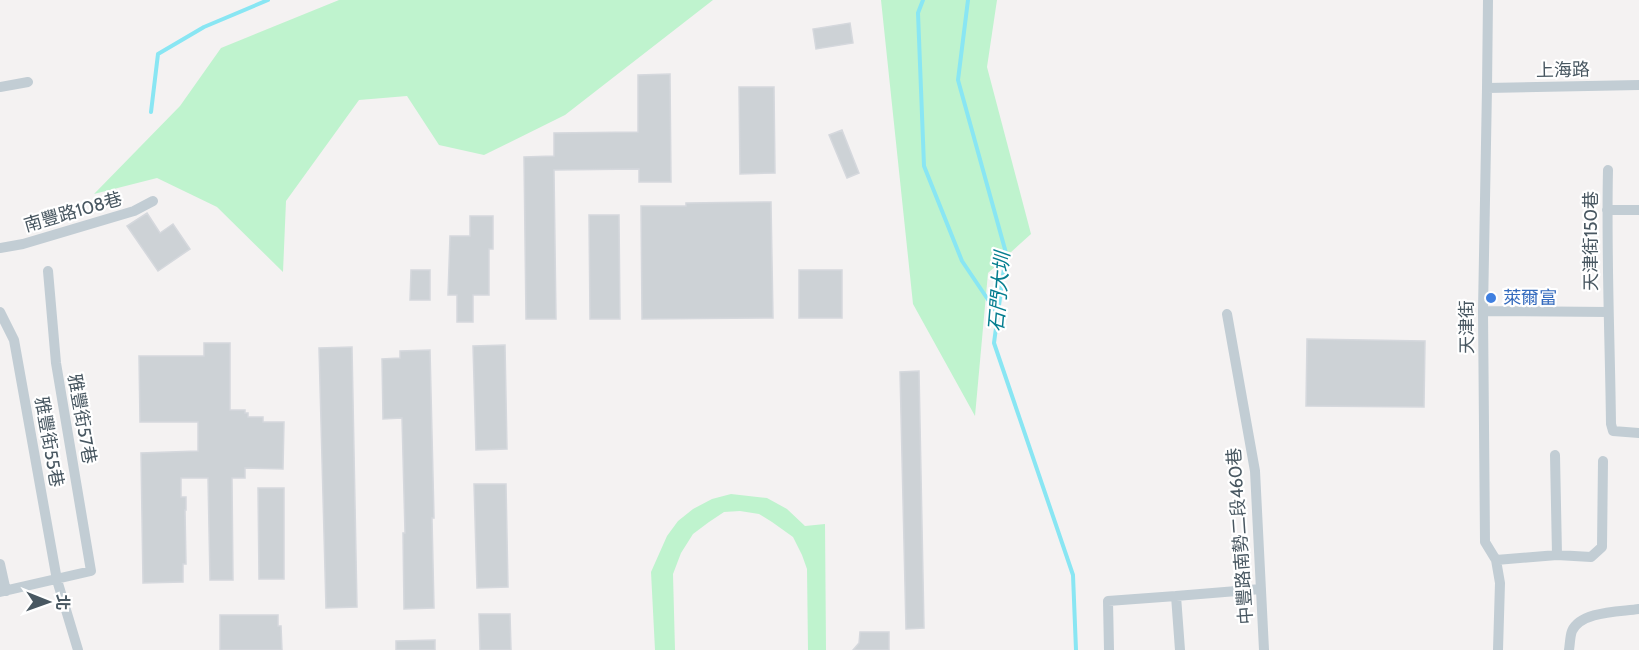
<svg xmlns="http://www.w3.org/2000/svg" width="1639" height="650" font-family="Cabin,'Noto Sans TC',sans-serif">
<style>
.green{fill:#bff3ce}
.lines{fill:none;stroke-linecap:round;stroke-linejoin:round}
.stream{stroke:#89e6f3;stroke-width:4}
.building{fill:#cdd2d6;stroke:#d5d8dd;stroke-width:1.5}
.street{stroke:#c2cdd4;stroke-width:10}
.shop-dot{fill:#3f7fe0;stroke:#fff;stroke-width:2}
.labels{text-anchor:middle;stroke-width:4.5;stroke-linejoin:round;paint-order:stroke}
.street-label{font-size:18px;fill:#485761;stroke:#fff}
.shop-label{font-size:18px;fill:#366cbe;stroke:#fff;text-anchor:start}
.water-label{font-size:20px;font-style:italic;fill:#067e90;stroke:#fff}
</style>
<rect width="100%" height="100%" fill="#f4f2f2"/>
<!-- green -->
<path class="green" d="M339,0h374l-148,115 -81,40 -45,-10 -32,-49 -48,4 -73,101 -3,71 -66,-65 -60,-29 -63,16 86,-88 41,-58z
M881,0h116l-10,67 44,167 -43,39 -13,143 -62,-112z
M731,494l36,4 20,11 18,17 20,-2 1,126h-18l-1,-81 -5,-14 -9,-18 -21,-15 -13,-8 -19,-3 -16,1 -15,10 -16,12 -12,19 -8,21 2,76h-20l-4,-78 16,-36 11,-15 15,-12 19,-10z"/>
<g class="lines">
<!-- stream -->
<path class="stream" d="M923,0l-5,13 6,153 38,95 35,52
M968,0l-10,80 48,173 -12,90 79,232 3,75
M151,112l7,-58 46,-27 64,-27"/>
</g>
<!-- building -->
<path class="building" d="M850,23l3,20 -37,6 -3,-20z
M670,74l1,108h-32v-13l-85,1 2,149h-30l-2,-162 30,-1v-23l84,-1v-57z
M739,87h35l1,86 -35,1z
M842,130l17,43 -12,5 -18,-43z
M771,202l2,116 -131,1 -1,-113h45v-3z
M147,213l13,20 13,-9 17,25 -32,22 -31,-45z
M589,215h30l1,104h-30z
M470,216h23v33h-4v46h-16v27h-16v-27h-9l2,-59h20z
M411,270h19v30h-20z
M799,270h43v48h-43z
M1307,339l118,2 -1,66 -118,-1z
M204,343h26v67h15v3h3v4h15v5h21l-1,47 -38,-1v10h-13l1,102h-23l-2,-102h-27v19h5v13h-1l1,54h-3v18l-40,1 -2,-130 57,-2v-29h-58l-1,-66h65z
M505,345l2,104 -31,1 -3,-104z
M352,347l5,260 -31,1 -7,-260z
M430,350l4,168h-2l2,90 -30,1 -1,-76h2l-3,-115 -19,1 -1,-60 18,-1v-7z
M919,371l5,257 -18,1 -6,-257z
M474,484h32l2,103 -31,1z
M258,488h26v91h-25z
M479,614h31l1,36h-31z
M220,615h58v11h3l1,24h-62z
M860,632h29v18h-36l6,-7z
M435,640v10h-39v-9z"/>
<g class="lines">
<!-- street -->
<path class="street" d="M1488,0l-1,88 -4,223 2,231 11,18 4,23 -2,67
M0,87l28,-5
M1487,88l152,-3
M1608,170c-2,85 2,169 3,254l2,7 26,2
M1607,210h32
M0,248l23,-4 111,-33 19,-10
M1483,311l125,1
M0,312l14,28 43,240 21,70
M1227,314l28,157 9,179
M1555,455l2,100
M1496,560l61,-5 34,2 11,-10 1,-86
M0,564l6,27
M0,592l91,-21 -35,-208 -8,-92
M1109,650l-1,-49 68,-5
M1180,650l-4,-54 85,-7
M1569,650c1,-6 1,-14 3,-19 9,-20 47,-19 67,-22"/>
</g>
<!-- markers -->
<circle class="shop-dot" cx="1491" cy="298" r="6"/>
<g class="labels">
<!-- street labels -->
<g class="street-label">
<text transform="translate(1563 70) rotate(-1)" y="6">上海路</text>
<text transform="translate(73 212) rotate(-16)" y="6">南豐路108巷</text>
<text transform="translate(1591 241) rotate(-90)" y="6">天津街150巷</text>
<text transform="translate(1467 327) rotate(-90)" y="6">天津街</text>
<text transform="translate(82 419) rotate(80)" y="6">雅豐街57巷</text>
<text transform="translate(49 442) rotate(80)" y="6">雅豐街55巷</text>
<text transform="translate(1240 536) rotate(-94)" y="6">中豐路南勢二段460巷</text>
</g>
<!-- shop labels -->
<g class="shop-label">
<text x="1503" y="304">萊爾富</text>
</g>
<!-- water labels -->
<g class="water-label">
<text transform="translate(999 292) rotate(-85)" y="7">石門大圳</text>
</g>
</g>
<!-- north arrow -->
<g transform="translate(48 602) rotate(91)" stroke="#ffffff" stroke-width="4.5" paint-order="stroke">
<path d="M0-4.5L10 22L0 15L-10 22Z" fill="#485761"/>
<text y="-9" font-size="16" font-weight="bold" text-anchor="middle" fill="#485761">北</text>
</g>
</svg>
